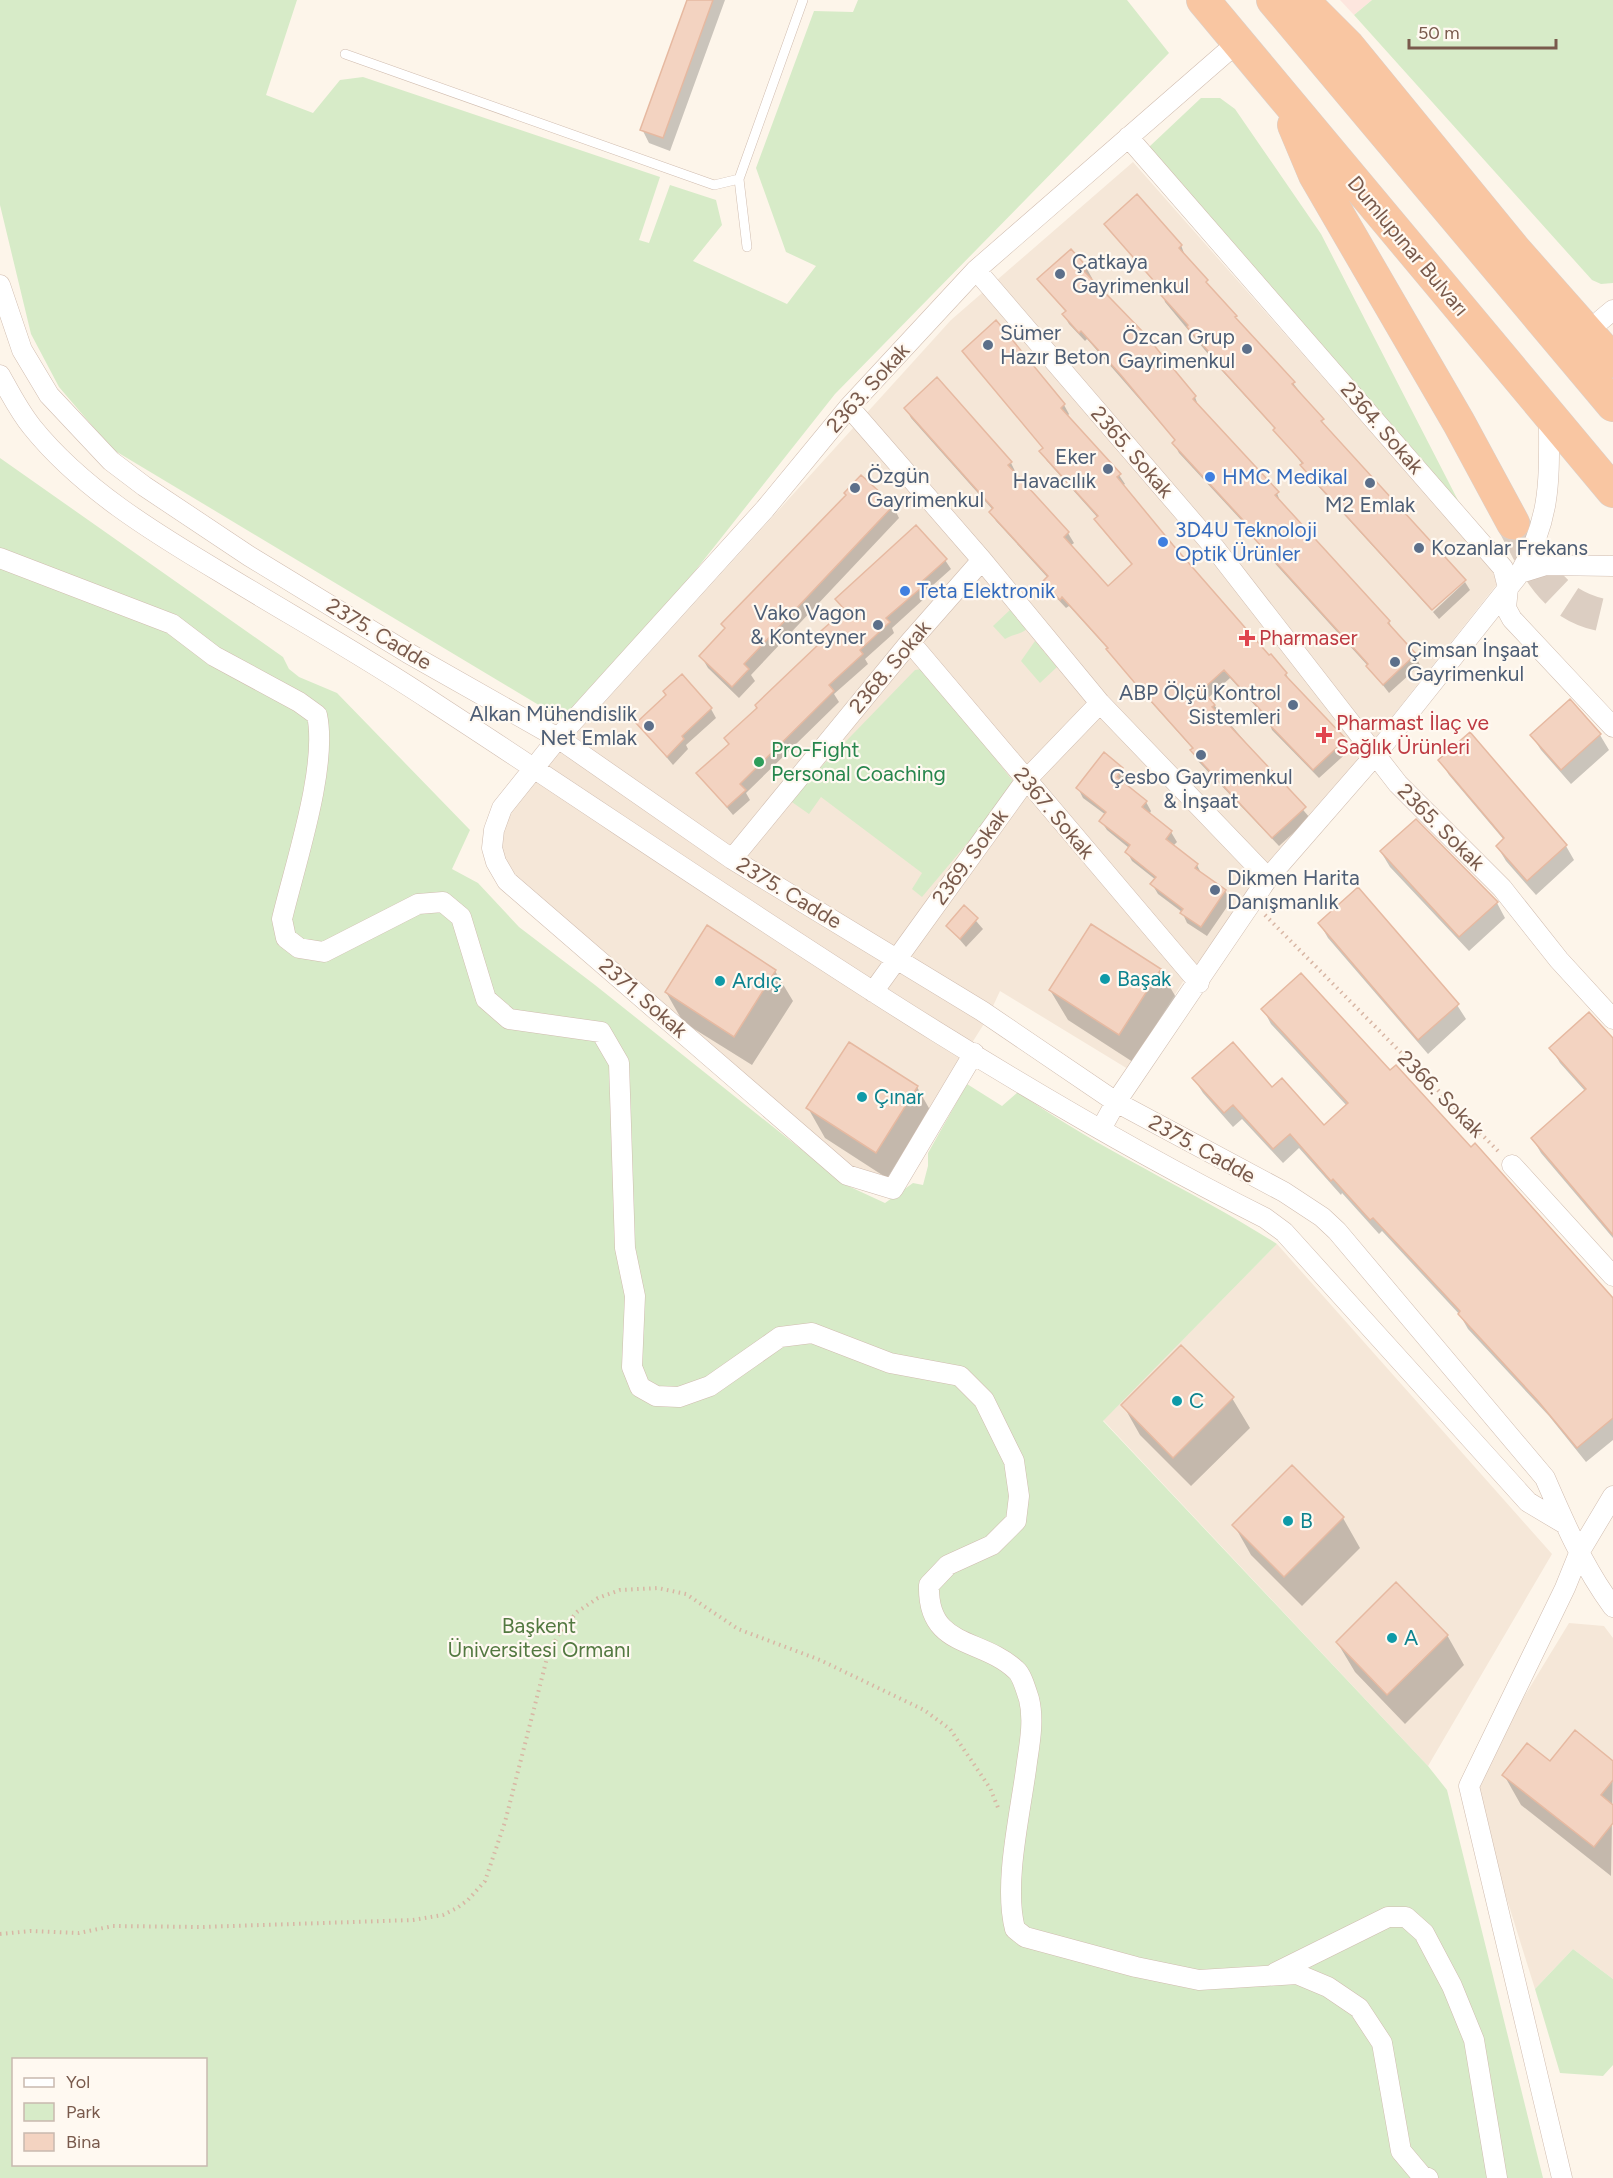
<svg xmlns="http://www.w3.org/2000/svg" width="1613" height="2178" font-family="Figtree,sans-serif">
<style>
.residential{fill:#f5e7d8}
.commercial{fill:#fde6de}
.green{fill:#d7ebc8;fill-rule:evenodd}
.shadow{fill:#0003}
.building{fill:#f3d3c1;stroke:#e6b9a1;stroke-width:1.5}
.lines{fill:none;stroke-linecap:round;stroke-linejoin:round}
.trunk-tunnel{stroke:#dccec2;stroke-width:33;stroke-dasharray:33 16;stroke-linecap:butt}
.service-casing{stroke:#d0bcaf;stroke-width:10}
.minor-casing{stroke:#d0bcaf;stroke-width:21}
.trunk-casing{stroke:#d9d1cd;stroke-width:34}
.path{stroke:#d8b6a4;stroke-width:4;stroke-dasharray:1.5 4.5;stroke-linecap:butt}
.service{stroke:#fff;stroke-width:9}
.minor{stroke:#fff;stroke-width:20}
.trunk{stroke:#f9c6a2;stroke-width:33}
.service-dot{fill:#5c6f8a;stroke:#fff9f1;stroke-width:2}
.shop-dot{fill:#3f7fe0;stroke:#fff9f1;stroke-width:2}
.health-dot{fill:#e0444e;stroke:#fff9f1;stroke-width:2}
.leisure-dot{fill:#2e9e5b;stroke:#fff9f1;stroke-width:2}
.culture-dot{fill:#0f9aa8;stroke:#fff9f1;stroke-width:2}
.labels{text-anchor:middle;stroke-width:4.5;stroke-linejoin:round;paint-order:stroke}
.street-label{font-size:21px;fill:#795a4c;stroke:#fff9f1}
.service-label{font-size:21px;fill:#4e5e75;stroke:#fff9f1;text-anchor:start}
.shop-label{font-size:21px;fill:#366cbe;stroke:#fff9f1;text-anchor:start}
.health-label{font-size:21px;fill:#be3a42;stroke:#fff9f1;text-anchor:start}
.leisure-label{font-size:21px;fill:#27864d;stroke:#fff9f1;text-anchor:start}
.culture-label{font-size:21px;fill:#0d838f;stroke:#fff9f1;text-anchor:start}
.park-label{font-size:21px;fill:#537941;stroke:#fff9f1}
</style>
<rect width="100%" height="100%" fill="#fdf5ea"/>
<!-- residential -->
<path class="residential" d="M1133,162l368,417 -317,401 -56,89 -128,-78 -13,28 -102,162 -34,-13 -337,-295 -15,-26 4,-22 11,-23 437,-482z
M1277,1244l275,310 -124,212 -325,-346z
M1569,1623l35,3 9,12v341l-40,-30 -38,40 -64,-205z"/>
<!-- commercial -->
<path class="commercial" d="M1340,0h32l-18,15z"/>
<!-- green -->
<path class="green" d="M0,0h297l-31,95 47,18 27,-33 23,-3 297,100 -21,63 10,3 21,-58 46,15 6,25 -29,36 94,43 29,-38 -30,-14 -30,-84 58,-157 39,1 5,-12h269l42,53 -334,341 -189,239 -84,86 -450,-270 -53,-62 -28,-53 -31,-129z
M1372,0h241v283l-12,1 -9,-4 -238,-265z
M1201,98h19l15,11 86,125 143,278 -315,-365z
M0,458l283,199 6,12 10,8 38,16 133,137 -18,39 26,14 41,44 76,58 251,200 39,18 28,-20 10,2 5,-19v-13l39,-69 35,22 16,-14c81,58 175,98 259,152l-174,177 325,345 19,24 96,388h-1543zM14,2060h192v104h-192z
M1011,609l16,20c-8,6 -14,5 -22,10l-12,-13z
M1035,641l22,26 -17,16 -19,-22z
M922,669l5,2 89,114 -94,112 -10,-8 10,-16 -101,-76 -12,17 -20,-14 126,-130z
M1573,1949l40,30v86l-10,11 -43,-3 -25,-84z"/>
<!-- shadow -->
<path class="shadow" d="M688,0h37l-55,151 -21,-8 -7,-14z
M1106,225l75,20 4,11 57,71 51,56 35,46 136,151 -33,30 -123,-135 -5,-10 -27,-35 -53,-58 -58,-70 -3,-11z
M1087,269l5,9 -2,2 105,117 4,11 78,85 4,11 108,118 5,10 21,23 5,10 -31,28 -21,-27 -109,-120 -4,-11 -76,-82 -5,-10 2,-2 -89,-102 -2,2 -16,-17 -5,-9 2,-3 -27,-32z
M964,351l100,54 5,9 -2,3 52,58 6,9 -3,2 147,172 17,16 5,9 54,57 6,9 -32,29 -47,-48 -4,-10 -38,-42 -22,20 102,120 -31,28 -82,-86 -4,-11 -51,-57 -34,-43 -39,-43 -3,2 -16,-17 -5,-10 3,-3 -52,-57 -5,-9 2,-2 -82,-92 -5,-10 31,-28 74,83 5,10 -2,1 54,59 6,10 -4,3 38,42 25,-22 -31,-37 -6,-9 2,-2 -51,-57 -6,-9 3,-3z
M893,506l6,12 -148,157 4,6 -16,17 -31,-30 -7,-12 25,-26 -3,-6z
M945,560l6,9 -28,25 2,4 -33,30 2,5 -29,26 3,5 -34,30 5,8 -93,91 4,7 -17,15 -35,-42 32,-28 29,-36 61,-64 -4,-7 29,-26 -8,-13z
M1465,582l5,8 -31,29 -6,-7z
M1570,701l30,34 9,15 -38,34 -30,-34 -9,-14z
M711,709l5,9 -30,27 2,4 -15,16 -35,-42z
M1440,760l126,86 8,14 -38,35 -30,-34 -9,-15 7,-6 -55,-65z
M1122,769l6,9 -5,6 23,18 5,9 -2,4 22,17 6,10 -4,4 24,19 5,10 23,16 6,10 -24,35 -20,-13 -5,-11 -24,-18 -6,-10 4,-4 -24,-19 -5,-9 2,-4 -22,-18 -6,-9 5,-6 -23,-17 -5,-10z
M1381,852l116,51 8,15 -36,33 -79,-84z
M964,907l19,22 -17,18 -18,-21z
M1320,924l137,81 9,14 -38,35 -100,-116z
M707,927l68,44 18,30 -41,64 -69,-43 -17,-30z
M1160,970l17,29 -41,65 -68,-44 -18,-30z
M1263,1009l127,63 223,229v139l-27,22 -37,-46 -81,-87 -8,-14 -78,-84 -3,3 -37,-41 -1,2 -42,-47 -16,15 -41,-44 -9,8 -30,-34 -9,-14 78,10 52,38 23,-21 -76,-82z
M1613,1041v197l-72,-85 -8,-14 52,-48 -25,-28 -9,-15z
M849,1044l68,43 17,30 -41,65 -68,-44 -17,-30z
M1232,1398l18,30 -59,58 -51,-51 -17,-30z
M1292,1467l51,51 17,30 -58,58 -51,-51 -17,-30z
M1447,1635l17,30 -59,59 -50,-52 -18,-30z
M1550,1763h63l-2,113 -90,-71 -17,-30z"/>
<!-- building -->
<path class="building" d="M687,0h26l-50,138 -23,-8z
M1137,194l45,51 -3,3 29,32 -2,2 31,34 -2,1 60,65 -3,2 32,35 -3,2 145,159 -34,30 -132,-145 3,-2 -30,-33 2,-2 -59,-65 1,-2 -30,-34 1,-2 -30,-33 3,-3 -57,-65z
M1071,249l17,19 -4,3 59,61 53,64 -3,3 86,93 -4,3 115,126 -2,2 28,31 -33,31 -17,-19 2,-2 -116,-128 3,-3 -83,-90 3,-3 -55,-66 -39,-43 -2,2 -17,-19 4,-3 -29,-32z
M996,320l69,84 -4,4 60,66 -4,3 56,68 96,110 2,-1 16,19 -2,2 61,64 -33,31 -48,-50 3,-2 -44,-48 -22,20 13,15 -3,2 94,100 -34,31 -82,-88 3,-2 -59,-66 -28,-33 2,-1 -46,-51 -2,3 -17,-19 5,-5 -59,-64 4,-4 -89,-100 33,-31 75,85 -4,3 61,67 -5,5 44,49 24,-22 -38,-45 4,-3 -59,-65 4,-3 -81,-97z
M861,475l33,30 -150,159 5,5 -17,18 -33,-31 26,-28 -4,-4 125,-129 -2,-2z
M916,525l31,34 -29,26 3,3 -35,30 4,4 -30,28 3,4 -34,31 5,6 -94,93 6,6 -19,17 -31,-34 33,-29 -5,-6 33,-30 -2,-3 65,-62 -6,-6 31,-27 -10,-11z
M682,674l30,34 -30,28 2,3 -17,18 -31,-34 30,-28 -3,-4z
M1570,699l31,35 -40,36 -31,-35z
M1470,732l97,113 -40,36 -31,-35 8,-8 -66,-78z
M1104,752l19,16 -6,9 30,24 -5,6 30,24 -6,8 32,25 -3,4 31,22 -25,37 -21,-14 3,-4 -33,-25 6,-7 -31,-25 5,-7 -31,-24 7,-9 -30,-24z
M1416,819l82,83 -39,35 -79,-86z
M1358,887l101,117 -41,36 -100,-117z
M964,905l14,13 -18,21 -14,-13z
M1091,924l70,45 -42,66 -70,-45z
M707,925l69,45 -42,67 -69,-45z
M1301,973l89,97 6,-5 75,82 4,-4 138,155v120l-36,30 -39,-47 -80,-87 2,-3 -87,-93 -3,2 -37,-41 -2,2 -41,-47 -17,15 -40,-44 -9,8 -32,-35 41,-36 39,45 10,-9 42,47 24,-22 -87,-94z
M1589,1012l24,26v197l-82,-97 55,-49 -37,-41z
M849,1042l69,44 -42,67 -70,-45z
M1181,1345l53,52 -61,61 -52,-53z
M1292,1465l52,52 -60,60 -52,-52z
M1396,1582l52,53 -61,60 -51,-53z
M1575,1730l38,31v19l-12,15 12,10v18l-19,24 -92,-72 25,-32 23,18z"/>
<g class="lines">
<!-- trunk-tunnel -->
<path class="trunk-tunnel" d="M1513,523c26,48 40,86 100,94"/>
<defs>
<path id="service" d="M345,54l369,131 25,-6
M747,247l-8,-68 64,-179"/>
<path id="minor" d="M1128,137l375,431 5,20 -2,20 6,11 101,108
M976,270l238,277 184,237 104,104 57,72 54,59
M0,285l22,65 27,45 62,66 33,25 105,70 159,97 150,85 174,121 250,152 134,91 168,90 38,25 15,14 208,247c19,44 39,90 68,129
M1601,320l12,-10
M0,375c10,18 19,36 32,52 49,61 121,105 188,145 72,44 146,85 216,132 272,177 538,368 829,514l19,14 244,270 37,22
M849,407l133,153 118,143 168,175
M0,558l172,66 42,32 85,46 18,13c11,52 -22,149 -35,204l4,19 13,10 25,4 94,-48 25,-2 18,15 25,82 23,20 92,13 18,31 6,185 10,48 -3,71 8,20 16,9 23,1 31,-11 70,-49 32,-4 78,30 70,13 24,24 30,61 5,35 -3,25 -24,24 -44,20 -19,20c-2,64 52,52 87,85 6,5 10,20 13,29 5,20 1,43 -2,63 -6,49 -24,121 -12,167l10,8 111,30 63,13 98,-6 31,13 31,21 23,35 19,108 21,25 6,2
M1520,573l26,-8 67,1
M910,642l289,341
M732,859l178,-217 72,-82
M873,992l153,-212 74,-77
M974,1053l-81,136 -46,-14 -340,-294 -11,-19 -4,-14 2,-18 8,-22 56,-70 207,-229 84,-102 127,-137 262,-228
M1101,1129l15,-27 152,-224 108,-124 144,-181c32,-57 29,-94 29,-157
M1512,1165l101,111
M1275,1973l113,-56h18l18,16 28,53 22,54 23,138
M1562,2178l-93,-392 96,-198 15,-37 33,-55"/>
<path id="trunk" d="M1203,0l410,491
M1273,0l340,405
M1302,0l46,46 166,203 99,112
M1294,125l21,50 144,248 54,100"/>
</defs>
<!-- service casing -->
<use href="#service" class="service-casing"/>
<!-- minor casing -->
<use href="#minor" class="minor-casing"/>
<!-- trunk casing -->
<use href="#trunk" class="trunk-casing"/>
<!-- path -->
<path class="path" d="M1265,915l234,237
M0,1934l31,-3 48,2 34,-7 89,1 211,-7 30,-5 14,-7 11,-8 17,-19 20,-59 43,-168 12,-22 17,-20 21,-14 22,-8 38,-2 28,6 52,35 82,31 104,50 26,19 40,59 9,22"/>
<!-- service -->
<use href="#service" class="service"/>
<!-- minor -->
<use href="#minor" class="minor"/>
<!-- trunk -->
<use href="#trunk" class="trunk"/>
</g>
<!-- markers -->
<g class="service-dot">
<circle cx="1060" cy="274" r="6"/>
<circle cx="988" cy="345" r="6"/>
<circle cx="1247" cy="349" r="6"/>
<circle cx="1108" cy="469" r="6"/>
<circle cx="1370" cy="483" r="6"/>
<circle cx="855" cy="488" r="6"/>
<circle cx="1419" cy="548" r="6"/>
<circle cx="878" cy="625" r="6"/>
<circle cx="1395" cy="662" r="6"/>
<circle cx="1293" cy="705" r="6"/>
<circle cx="649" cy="726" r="6"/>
<circle cx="1201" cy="755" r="6"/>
<circle cx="1215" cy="890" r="6"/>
</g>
<g class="shop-dot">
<circle cx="1210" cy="477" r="6"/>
<circle cx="1163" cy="542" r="6"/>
<circle cx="905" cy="591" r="6"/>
</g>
<g class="health-dot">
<path d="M1244 629h6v6h6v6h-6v6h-6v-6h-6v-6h6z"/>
<path d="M1321 726h6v6h6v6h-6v6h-6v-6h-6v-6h6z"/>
</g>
<circle class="leisure-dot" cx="759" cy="762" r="6"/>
<g class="culture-dot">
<circle cx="1105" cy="979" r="6"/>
<circle cx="720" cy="981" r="6"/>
<circle cx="862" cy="1097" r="6"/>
<circle cx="1177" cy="1401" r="6"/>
<circle cx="1288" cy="1521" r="6"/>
<circle cx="1392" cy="1638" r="6"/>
</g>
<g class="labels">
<!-- street labels -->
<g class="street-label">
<text transform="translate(1408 246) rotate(50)" y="7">Dumlupınar Bulvarı</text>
<text transform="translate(868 388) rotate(-48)" y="7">2363. Sokak</text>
<text transform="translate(1382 428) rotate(49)" y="7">2364. Sokak</text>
<text transform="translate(1132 452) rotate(49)" y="7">2365. Sokak</text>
<text transform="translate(379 634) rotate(31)" y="7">2375. Cadde</text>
<text transform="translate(890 667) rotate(-50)" y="7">2368. Sokak</text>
<text transform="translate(1054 813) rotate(50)" y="7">2367. Sokak</text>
<text transform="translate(1441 827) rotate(45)" y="7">2365. Sokak</text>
<text transform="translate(970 857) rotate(-54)" y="7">2369. Sokak</text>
<text transform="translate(789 893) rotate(31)" y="7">2375. Cadde</text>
<text transform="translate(643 998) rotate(41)" y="7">2371. Sokak</text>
<text transform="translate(1441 1094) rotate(45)" y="7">2366. Sokak</text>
<text transform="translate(1202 1149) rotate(29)" y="7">2375. Cadde</text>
</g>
<!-- service labels -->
<g class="service-label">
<text x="1072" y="269">Çatkaya<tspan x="1072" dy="24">Gayrimenkul</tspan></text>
<text x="1000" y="340">Sümer<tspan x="1000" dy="24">Hazır Beton</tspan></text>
<text x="1235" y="344" text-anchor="end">Özcan Grup<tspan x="1235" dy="24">Gayrimenkul</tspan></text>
<text x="1096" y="464" text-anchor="end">Eker<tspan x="1096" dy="24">Havacılık</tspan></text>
<text x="867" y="483">Özgün<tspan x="867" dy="24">Gayrimenkul</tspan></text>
<text x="1370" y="512" text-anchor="middle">M2 Emlak</text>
<text x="1431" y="555">Kozanlar Frekans</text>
<text x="866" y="620" text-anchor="end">Vako Vagon<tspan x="866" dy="24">&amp; Konteyner</tspan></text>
<text x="1407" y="657">Çimsan İnşaat<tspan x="1407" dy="24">Gayrimenkul</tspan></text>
<text x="1281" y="700" text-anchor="end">ABP Ölçü Kontrol<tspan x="1281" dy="24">Sistemleri</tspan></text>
<text x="637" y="721" text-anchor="end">Alkan Mühendislik<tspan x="637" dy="24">Net Emlak</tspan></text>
<text x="1201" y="784" text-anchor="middle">Çesbo Gayrimenkul<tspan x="1201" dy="24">&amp; İnşaat</tspan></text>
<text x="1227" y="885">Dikmen Harita<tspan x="1227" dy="24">Danışmanlık</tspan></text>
</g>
<!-- shop labels -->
<g class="shop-label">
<text x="1222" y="484">HMC Medikal</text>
<text x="1175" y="537">3D4U Teknoloji<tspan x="1175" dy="24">Optik Ürünler</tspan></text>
<text x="917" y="598">Teta Elektronik</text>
</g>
<!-- health labels -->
<g class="health-label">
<text x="1259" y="645">Pharmaser</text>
<text x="1336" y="730">Pharmast İlaç ve<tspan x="1336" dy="24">Sağlık Ürünleri</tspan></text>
</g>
<!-- leisure labels -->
<g class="leisure-label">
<text x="771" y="757">Pro-Fight<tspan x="771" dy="24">Personal Coaching</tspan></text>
</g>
<!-- culture labels -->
<g class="culture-label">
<text x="1117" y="986">Başak</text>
<text x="732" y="988">Ardıç</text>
<text x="874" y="1104">Çınar</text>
<text x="1189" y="1408">C</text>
<text x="1300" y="1528">B</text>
<text x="1404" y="1645">A</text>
</g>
<!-- park labels -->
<g class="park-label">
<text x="539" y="1633">Başkent<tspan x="539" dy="24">Üniversitesi Ormanı</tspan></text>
</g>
</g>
<!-- legend -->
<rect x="12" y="2058" width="195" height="108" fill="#fff9f1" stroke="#c9b9af" stroke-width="1.5"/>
<rect x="24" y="2078" width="30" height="9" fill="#ffffff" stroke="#c9b9af" stroke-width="1.5"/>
<text x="66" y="2088" font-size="18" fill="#795a4c">Yol</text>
<rect x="24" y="2103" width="30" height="18" fill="#d7ebc8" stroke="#c9b9af" stroke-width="1.5"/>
<text x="66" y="2118" font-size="18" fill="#795a4c">Park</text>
<rect x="24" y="2133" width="30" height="18" fill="#f3d3c1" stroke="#c9b9af" stroke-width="1.5"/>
<text x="66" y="2148" font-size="18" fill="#795a4c">Bina</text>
<!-- scale -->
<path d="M1409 39v9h147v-9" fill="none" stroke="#795a4c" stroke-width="3"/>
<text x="1418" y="39" font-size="18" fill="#795a4c" stroke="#fff9f1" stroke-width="4.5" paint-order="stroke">50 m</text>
</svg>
